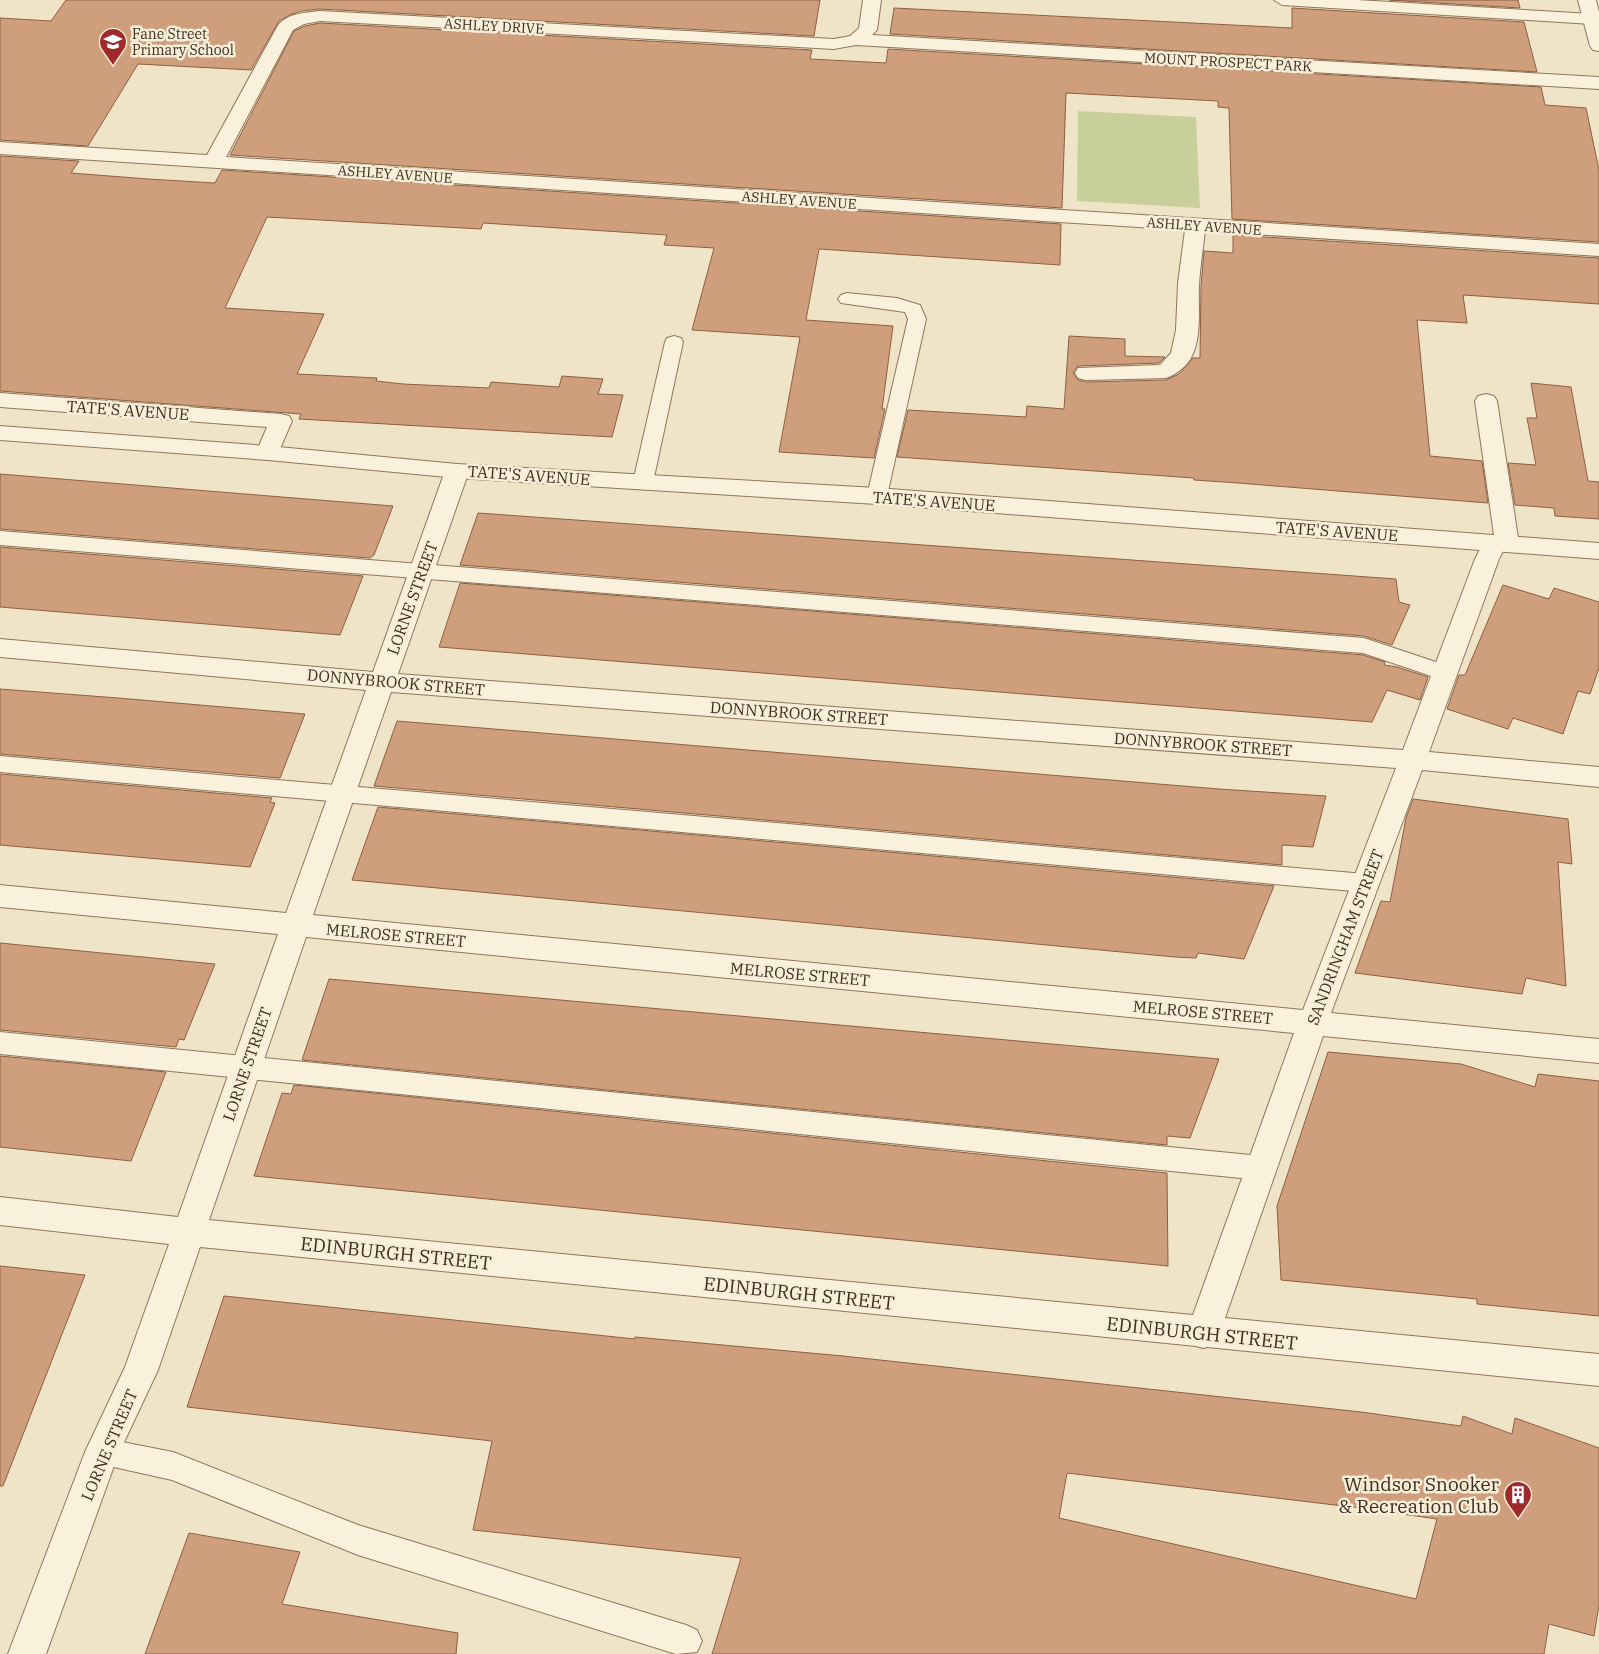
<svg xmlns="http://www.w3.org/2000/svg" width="1599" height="1654" font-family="'IBM Plex Serif',serif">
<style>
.green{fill:#c9cf9b}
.building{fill:#cf9f7d;stroke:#8d5f41;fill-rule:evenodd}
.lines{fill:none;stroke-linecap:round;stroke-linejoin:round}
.service-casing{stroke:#8d765c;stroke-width:2}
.minor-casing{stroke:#8d765c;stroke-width:2}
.tertiary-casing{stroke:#8d765c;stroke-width:2}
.service{fill:#faf1dc;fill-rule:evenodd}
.minor{fill:#faf1dc;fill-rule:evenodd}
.tertiary{fill:#faf1dc;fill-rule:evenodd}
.labels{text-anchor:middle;stroke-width:5;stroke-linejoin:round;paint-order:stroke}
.far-street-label{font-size:14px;fill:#3d2e20;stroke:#f7eed8}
.far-poi-label{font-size:14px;fill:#3d2e20;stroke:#f7eed8;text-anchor:start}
.street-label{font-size:16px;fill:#3d2e20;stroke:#f7eed8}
.near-street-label{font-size:19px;fill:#3d2e20;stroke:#f7eed8}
.near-poi-label{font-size:19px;fill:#3d2e20;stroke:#f7eed8;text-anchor:end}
</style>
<rect width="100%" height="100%" fill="#f0e4c8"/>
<!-- green -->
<path class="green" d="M1078,111l118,6 4,91 -123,-7z"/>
<!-- building -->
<path class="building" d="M66,0h754l-6,36 -494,-27 -18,2 -12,4 -11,6 -28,49 -113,-6 -50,82 -88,-6v-122l51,3z
M1389,0h129l2,8z
M894,8l398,20v-20l232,14 13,50 -647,-38z
M320,23l492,27 -2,9 76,4 2,-14 653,38 4,18 41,3 13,62v72l-367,-23 -3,-111 -11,-1v-6l-152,-8 -4,115 -832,-53 64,-124 11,-5z
M0,156l79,5 -8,12 77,6 67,4 7,-13 839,54 -1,41 -241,-16 -13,71 87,6 -11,83h3l-11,49 -95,-6 21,-115 -108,-7 22,-82 -50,-3 3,-10 -184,-12 -2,6 -214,-12 -42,91 99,6 -27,60 80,4 -1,3 27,3 86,4 2,-6 68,5 3,-11 41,3 -5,15 25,1 -11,42 -313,-18 2,-5 -301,-23z
M1233,235l366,23v46l-136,-9 4,28 -50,-3 13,136 52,5 6,42 -250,-20 -44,-3v-2l-297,-21 11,-47 118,7 1,-11 37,3 5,-73 56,3v17l40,1 -6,6 -81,3 -5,6 5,8 8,2 80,-2 13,-6 14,-16h7l1,-72 3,-35 29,2z
M1531,383l40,4 17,94 11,1v37l-44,-3 -1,-8 -39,-3 -7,-42 28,2 -9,-47h10z
M0,474l294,24 99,8 -19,49 -4,3 -370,-29z
M478,513l918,66 3,23 11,3 -18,40 -28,-9 -904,-71z
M0,547l363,29 -23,59 -340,-28z
M460,583l903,72 22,7 -1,3 13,2 31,10 -8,23 -33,-10 -15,32 -933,-75z
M1503,585l46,14 5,-11 45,14v66l-9,26 -12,-3 -15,43 -50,-16 -5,11 -61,-20 12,-34h6z
M0,689l118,9 187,16 -25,64 -280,-24z
M397,721l822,68 107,7 -13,51 -31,-2v20l-908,-79z
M0,774l272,24 -2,4 5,1 -25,64 -250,-22z
M1413,799l155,20 4,45 -14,-2 8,124 -40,-8 -4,16 -167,-21 26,-72 9,1 16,-84z
M378,807l896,79 -30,73 -46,-6 -2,5 -21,-1 -823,-77z
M0,943l112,11 103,10 -31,76 -5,-1 -3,8 -176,-17z
M329,979l153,14 737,66 -29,79 -23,-2v9l-865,-85z
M1328,1052l133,12 74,23 3,-13 61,7v235l-122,-12v-5l-196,-19 -4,-74z
M0,1056l166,16 -35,89 -131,-14z
M294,1085l873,88 1,93 -914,-90 28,-83 9,1z
M0,1266l85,9 -82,211h-3z
M224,1296l411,43v-2l208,19 518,56 100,14 2,-10 49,18 3,-16 84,30v157l-5,31 -45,-12 -5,30h-832l29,-96 -268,-28 19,-89 -305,-34zM1067,1473l293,35 77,11 -21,80 -357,-81z
M189,1533l111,19 -18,52 176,29 -2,21h-311z"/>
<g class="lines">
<defs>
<path id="service" d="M1274,0h83l235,14 5,2 2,4 -7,4 -310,-19z
M847,293l50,5 23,7 6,14 -39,177 -3,5 -7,1 -7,-1 -3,-5 41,-177 -3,-7 -64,-9 -3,-4 3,-4z
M674,336l7,2 2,4 -30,140 -3,5 -7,1 -7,-1 -3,-5 32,-140 2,-4z
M0,531l1364,107 90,30 3,5 -3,5 -8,3 -83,-28 -1363,-108z
M0,756l1365,118 9,2 3,7 -3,7 -9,2 -1365,-120z
M0,1032l1261,124 10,4 4,8 -4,8 -10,4 -1261,-126z
M102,1438l71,14 185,73 328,100 11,5 5,11 -5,11 -21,2 -318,-99 -186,-75 -81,-18 -4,-10 4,-10z"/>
<path id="minor" d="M863,0h18l-4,30 -5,5 727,42v12l-743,-44 -22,4 -514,-28 -16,3 -11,6 -67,127 1373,87v12l-394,-25c-2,18 -5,36 -6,55 -1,21 3,50 -7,70 -4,9 -16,19 -26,22l-80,2 -8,-2 -3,-5 3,-5 82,-3 11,-12 5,-23 2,-47 7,-53 -1185,-76v-12l207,13 70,-128c9,-14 28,-14 43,-16l514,28 16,-3 9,-8z
M1578,0h18l3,12v39l-6,-1 -3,-4z
M0,393l281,21 8,2 3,5 -16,37 -8,2 -8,-2 -4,-5 11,-26 -267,-20z
M1486,394l8,2 3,5 22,143 -3,6 -13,1 -4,8 -70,193 170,15v20l-177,-17 -91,243 268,26v24l-276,-27 -98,282 374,36v32l-392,-39 -4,1 -7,-2 -996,-99 -42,123 -40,85 -72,199h-38l77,-202 40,-85 44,-123 -169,-19v-28l178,20 100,-283 -278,-27v-22l286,28 80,-223 -366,-33v-18l373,33 72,-201 4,-5 8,-2 8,2 4,5 -71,203 1005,76 72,-191 11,-22 8,-2 -19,-134 3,-5zM391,692l1005,76 -93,242 -990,-95zM306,937l988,96 -101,282 -984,-95z"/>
<path id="tertiary" d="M0,426l268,20 189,18 420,24 722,55v16l-722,-55 -420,-26 -189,-18 -268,-20z"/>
</defs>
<!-- service casing -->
<use href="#service" class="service-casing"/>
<!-- minor casing -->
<use href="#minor" class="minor-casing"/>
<!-- tertiary casing -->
<use href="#tertiary" class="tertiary-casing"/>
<!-- service -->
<use href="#service" class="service"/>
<!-- minor -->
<use href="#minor" class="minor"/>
<!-- tertiary -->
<use href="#tertiary" class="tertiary"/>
</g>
<!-- icons -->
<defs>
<symbol id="school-pin" viewBox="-11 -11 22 30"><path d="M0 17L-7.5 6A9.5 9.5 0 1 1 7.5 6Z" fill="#9e2a2b" stroke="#f7eed8"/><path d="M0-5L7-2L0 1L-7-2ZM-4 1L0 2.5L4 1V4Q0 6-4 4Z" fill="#fff"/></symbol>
<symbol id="building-pin" viewBox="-11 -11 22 30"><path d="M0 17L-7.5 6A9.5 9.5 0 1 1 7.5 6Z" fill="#9e2a2b" stroke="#f7eed8"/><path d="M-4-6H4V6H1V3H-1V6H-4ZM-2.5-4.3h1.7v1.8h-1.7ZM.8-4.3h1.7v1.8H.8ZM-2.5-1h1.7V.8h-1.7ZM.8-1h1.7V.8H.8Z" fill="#fff"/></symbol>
</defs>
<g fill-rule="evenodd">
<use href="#school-pin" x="97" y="26" width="32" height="43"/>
<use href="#building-pin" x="1502" y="1479" width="32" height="43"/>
</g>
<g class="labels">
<!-- far-street labels -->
<g class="far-street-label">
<text transform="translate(494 26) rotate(3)" y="5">ASHLEY DRIVE</text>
<text transform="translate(1228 62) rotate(3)" y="5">MOUNT PROSPECT PARK</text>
<text transform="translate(395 174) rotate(4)" y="5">ASHLEY AVENUE</text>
<text transform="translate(799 200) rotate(4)" y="5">ASHLEY AVENUE</text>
<text transform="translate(1204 226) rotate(4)" y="5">ASHLEY AVENUE</text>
</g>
<!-- far-poi labels -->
<g class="far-poi-label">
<text x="132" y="39">Fane Street<tspan x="132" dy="16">Primary School</tspan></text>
</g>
<!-- street labels -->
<g class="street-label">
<text transform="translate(128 410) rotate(4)" y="6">TATE'S AVENUE</text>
<text transform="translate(529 475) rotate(4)" y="6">TATE'S AVENUE</text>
<text transform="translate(934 501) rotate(4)" y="6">TATE'S AVENUE</text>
<text transform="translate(1337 531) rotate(4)" y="6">TATE'S AVENUE</text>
<text transform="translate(412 598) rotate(-70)" y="6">LORNE STREET</text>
<text transform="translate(396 682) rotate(5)" y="6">DONNYBROOK STREET</text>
<text transform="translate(799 713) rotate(4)" y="6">DONNYBROOK STREET</text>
<text transform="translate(1203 744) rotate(4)" y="6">DONNYBROOK STREET</text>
<text transform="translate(396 935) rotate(5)" y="6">MELROSE STREET</text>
<text transform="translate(1345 937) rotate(-69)" y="6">SANDRINGHAM STREET</text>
<text transform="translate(800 974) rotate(5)" y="6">MELROSE STREET</text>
<text transform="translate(1203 1012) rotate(5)" y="6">MELROSE STREET</text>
<text transform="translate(247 1064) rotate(-71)" y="6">LORNE STREET</text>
<text transform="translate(109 1445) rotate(-67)" y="6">LORNE STREET</text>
</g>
<!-- near-street labels -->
<g class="near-street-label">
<text transform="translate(396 1253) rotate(6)" y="7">EDINBURGH STREET</text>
<text transform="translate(799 1293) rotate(6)" y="7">EDINBURGH STREET</text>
<text transform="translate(1202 1333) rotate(6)" y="7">EDINBURGH STREET</text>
</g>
<!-- near-poi labels -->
<g class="near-poi-label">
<text x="1499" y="1491">Windsor Snooker<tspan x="1499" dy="22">&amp; Recreation Club</tspan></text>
</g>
</g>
</svg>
